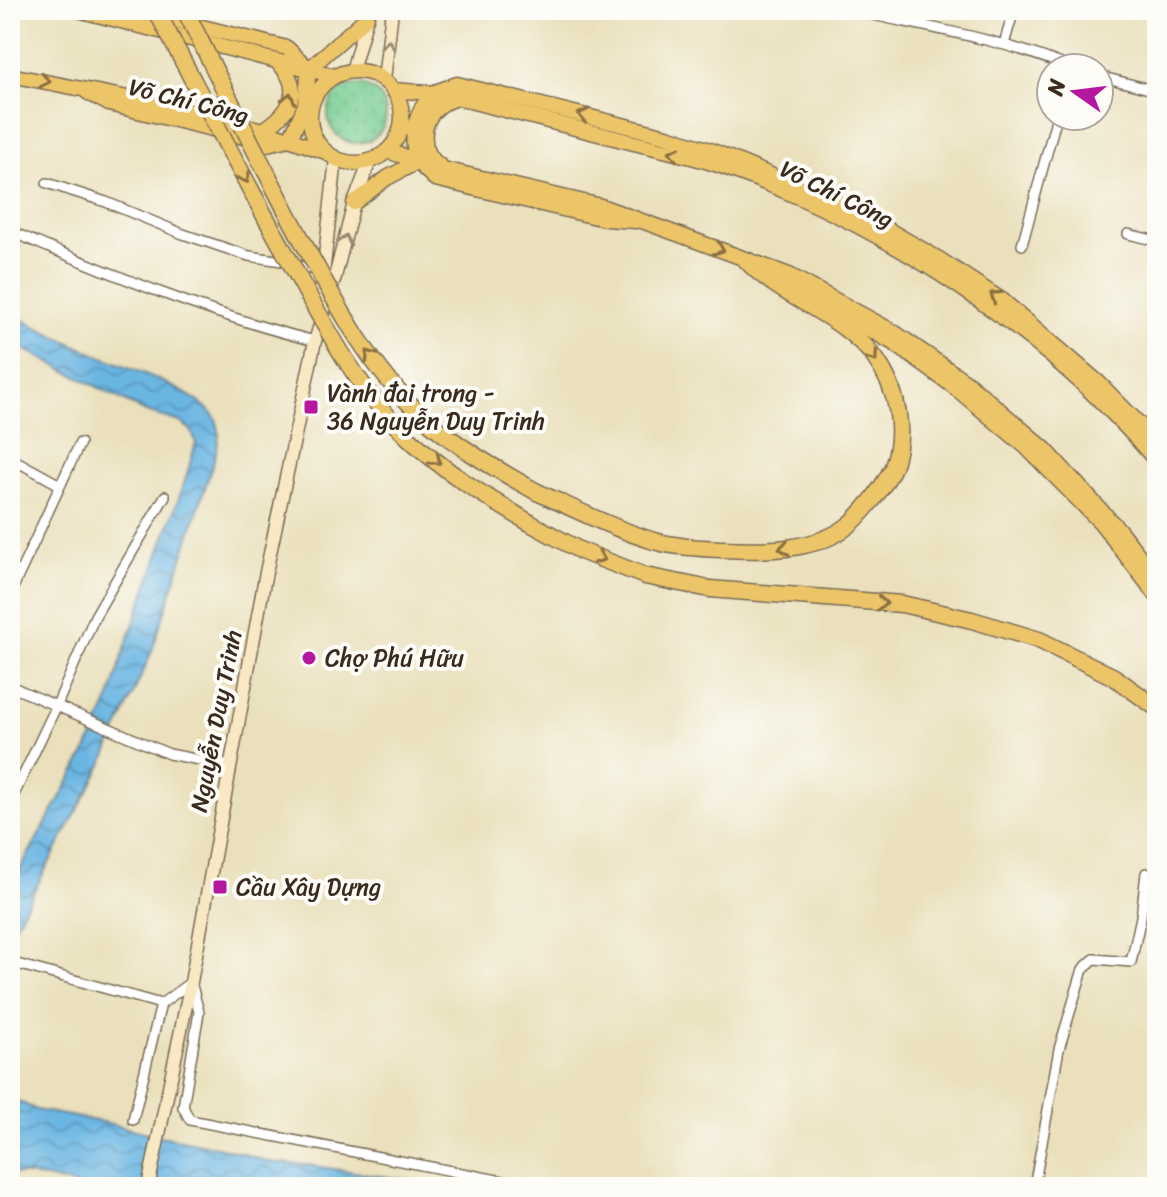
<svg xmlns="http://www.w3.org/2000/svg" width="1167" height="1197" font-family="Sriracha,sans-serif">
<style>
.grass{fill:url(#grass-dots);stroke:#587b58;stroke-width:2}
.water{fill:url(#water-waves);stroke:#527080;stroke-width:2}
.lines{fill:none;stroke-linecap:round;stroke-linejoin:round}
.minor-casing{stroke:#786a55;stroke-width:12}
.secondary-casing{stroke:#786a55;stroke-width:15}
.primary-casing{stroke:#786a55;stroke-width:17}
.trunk-casing{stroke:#786a55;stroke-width:17}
.motorway-casing{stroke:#786a55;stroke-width:19}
.minor{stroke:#fff;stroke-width:9}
.secondary{stroke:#f8e8c3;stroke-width:12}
.primary{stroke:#edc569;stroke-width:14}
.trunk{stroke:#edc569;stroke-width:14}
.motorway{stroke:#edc569;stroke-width:16}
.motorway-bridge-casing{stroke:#786a55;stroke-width:19;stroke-linecap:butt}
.motorway-bridge{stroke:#edc569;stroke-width:16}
.oneway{stroke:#9a8970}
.oneway2{stroke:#8b7040}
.poi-dot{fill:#b5179e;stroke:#fdfcf7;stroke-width:3}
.labels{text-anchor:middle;stroke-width:8;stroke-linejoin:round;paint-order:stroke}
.street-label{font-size:24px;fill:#3b2a1e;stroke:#fdfcf7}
.poi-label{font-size:24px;fill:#3b2a1e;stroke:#fdfcf7;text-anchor:start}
</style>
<defs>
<pattern id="grass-dots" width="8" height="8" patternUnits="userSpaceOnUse" patternTransform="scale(2)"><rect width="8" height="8" fill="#75cc91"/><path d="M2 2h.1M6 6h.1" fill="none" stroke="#66af7d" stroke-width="1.8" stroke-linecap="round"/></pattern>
<pattern id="water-waves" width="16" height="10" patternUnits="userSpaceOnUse" patternTransform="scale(2)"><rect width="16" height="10" fill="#6ab6e3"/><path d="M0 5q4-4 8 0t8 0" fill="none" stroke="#5894b7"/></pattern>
</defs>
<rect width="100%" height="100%" fill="#fdfcf7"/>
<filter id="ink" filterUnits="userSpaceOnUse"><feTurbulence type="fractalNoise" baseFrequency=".0125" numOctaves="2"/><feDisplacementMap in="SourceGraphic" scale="16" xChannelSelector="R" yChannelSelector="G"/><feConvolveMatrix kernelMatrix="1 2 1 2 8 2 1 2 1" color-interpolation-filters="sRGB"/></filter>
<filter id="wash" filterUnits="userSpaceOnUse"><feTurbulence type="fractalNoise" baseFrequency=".006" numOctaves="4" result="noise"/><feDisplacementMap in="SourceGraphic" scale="32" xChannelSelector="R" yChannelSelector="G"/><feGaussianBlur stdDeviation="1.8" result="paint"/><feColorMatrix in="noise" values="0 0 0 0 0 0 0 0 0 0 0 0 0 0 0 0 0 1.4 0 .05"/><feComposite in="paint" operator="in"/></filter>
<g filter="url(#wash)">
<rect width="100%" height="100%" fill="#eae0bc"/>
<!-- grass -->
<path class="grass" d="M328 114a29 29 0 1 1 58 0a29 29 0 1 1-58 0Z"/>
<!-- water -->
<path class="water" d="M10,314c26,13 52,25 78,37 31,13 107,39 125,64 11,15 4,31 0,48l-61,188 -50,114 -92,170v-48l78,-139 22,-50 16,-53 59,-164 11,-38 -5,-13 -11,-8 -34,-10 -136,-70z
M10,1098l27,12 70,13 53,13 71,14 38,12 38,3 150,22h-378c-23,-7 -45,-13 -69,-13z"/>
</g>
<g filter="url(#ink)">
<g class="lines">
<defs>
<path id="minor" d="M850,10c74,17 151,28 221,58
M1004,44l10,-34
M1099,76l58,15
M47,183l59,19 77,32 66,22 33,5 35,10
M10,231c100,43 200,84 305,110
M1128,234l29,7
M1022,245l35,-129
M18,462l42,23
M10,594l70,-151
M10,686l159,68 61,12
M10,803l47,-98 38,-89 70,-120
M10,962l151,42
M133,1120l28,-116 30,-22 8,30 -16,95 7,13 344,67
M1034,1187l25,-138 24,-80 11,-10 37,3 10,-45 5,-44"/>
<path id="secondary" d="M352,71l17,-61
M384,80l8,-70
M319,310l17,-151
M148,1187l43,-205 74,-405 50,-236 20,-64 19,-74 16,-42"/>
<path id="primary" d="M154,24l20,-4 113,28 22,21
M87,92l22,12 128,31 30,9 23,-5
M432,93l25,-9 210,52 46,15 127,53 42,22 57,33 63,41 96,82 59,60
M417,162l18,17 170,40 31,2
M771,274l124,70 58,42 72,60 76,77 56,73"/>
<path id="trunk" d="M78,10l257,66
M310 117a46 46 0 1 1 92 0a46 46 0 1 1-92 0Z
M10,75l154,30 99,25 63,22
M393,90l39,3 26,5c58,15 117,30 176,45 29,7 59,13 87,23 163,58 324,163 436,296
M263,130c29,-18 42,-44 13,-69
M290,139l15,-34 4,-36 58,-52
M387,151l56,18 158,37 188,69 105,57 74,51 77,66 75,82 37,48
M417,162c-8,-27 -2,-48 15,-69
M440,166c-21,-15 -20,-45 0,-60 6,-5 12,-6 18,-8
M354,203l33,-25 30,-16"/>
<path id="motorway" d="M92,10l6,4
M537,492c38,17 77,37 117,49 22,6 44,7 67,8 40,2 95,3 128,-24 10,-8 17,-18 25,-27 7,-10 14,-19 19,-31 13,-36 5,-77 -18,-109 -33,-45 -92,-58 -129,-98
M530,523l51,28 64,25 65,13 192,15 70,16 67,20 75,37 43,31"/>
</defs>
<!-- minor casing -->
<use href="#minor" class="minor-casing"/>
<!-- secondary casing -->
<use href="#secondary" class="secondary-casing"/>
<!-- primary casing -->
<use href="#primary" class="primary-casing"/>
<!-- trunk casing -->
<use href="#trunk" class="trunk-casing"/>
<!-- motorway casing -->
<use href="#motorway" class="motorway-casing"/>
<!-- minor -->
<use href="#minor" class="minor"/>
<!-- secondary -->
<use href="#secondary" class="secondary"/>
<!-- primary -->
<use href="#primary" class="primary"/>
<!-- trunk -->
<use href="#trunk" class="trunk"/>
<!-- motorway -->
<use href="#motorway" class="motorway"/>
<defs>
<path id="motorway-bridge" d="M156,10c44,83 86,166 132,248 35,64 68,131 122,181 36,34 78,59 120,84
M185,10c39,78 77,157 119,234 33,61 65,122 116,170 35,32 76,55 117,78"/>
</defs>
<!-- motorway-bridge casing -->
<use href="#motorway-bridge" class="motorway-bridge-casing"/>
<!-- motorway-bridge -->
<use href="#motorway-bridge" class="motorway-bridge"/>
</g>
<!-- one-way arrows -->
<defs><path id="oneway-chevron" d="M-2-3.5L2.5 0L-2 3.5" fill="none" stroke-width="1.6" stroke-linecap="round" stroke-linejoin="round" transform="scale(2)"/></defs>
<g class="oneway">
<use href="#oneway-chevron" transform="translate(388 45) rotate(-84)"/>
<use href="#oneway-chevron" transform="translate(345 240) rotate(-75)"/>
</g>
<g class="oneway2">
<use href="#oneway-chevron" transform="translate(45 81) rotate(10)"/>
<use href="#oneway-chevron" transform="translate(289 98) rotate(-77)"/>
<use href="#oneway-chevron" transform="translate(583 115) rotate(-166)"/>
<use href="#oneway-chevron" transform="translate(674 153) rotate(-166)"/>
<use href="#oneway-chevron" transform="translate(245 178) rotate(62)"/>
<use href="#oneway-chevron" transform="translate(719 249) rotate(21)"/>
<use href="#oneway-chevron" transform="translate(995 296) rotate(-146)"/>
<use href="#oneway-chevron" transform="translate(370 355) rotate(-125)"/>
<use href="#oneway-chevron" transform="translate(873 357) rotate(54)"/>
<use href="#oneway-chevron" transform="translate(436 460) rotate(39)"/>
<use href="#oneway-chevron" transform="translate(784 548) rotate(173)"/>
<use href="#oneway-chevron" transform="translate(600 558) rotate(22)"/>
<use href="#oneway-chevron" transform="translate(882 603) rotate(4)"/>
</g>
</g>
<!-- markers -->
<g class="poi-dot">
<rect x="303" y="399" width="16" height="16" rx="4"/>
<circle cx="309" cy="658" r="8"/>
<rect x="212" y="879" width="16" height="16" rx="4"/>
</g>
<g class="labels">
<!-- street labels -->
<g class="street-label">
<text transform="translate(189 101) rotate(14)" y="8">Võ Chí Công</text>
<text transform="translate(837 194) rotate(26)" y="8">Võ Chí Công</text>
<text transform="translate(216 721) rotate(-79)" y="8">Nguyễn Duy Trinh</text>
</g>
<!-- poi labels -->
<g class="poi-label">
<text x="327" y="401">Vành đai trong -<tspan x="327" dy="28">36 Nguyễn Duy Trinh</tspan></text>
<text x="325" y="666">Chợ Phú Hữu</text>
<text x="236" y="895">Cầu Xây Dựng</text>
</g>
</g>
<!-- margin -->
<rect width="1167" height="1197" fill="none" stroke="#fdfcf7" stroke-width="40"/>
<!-- north arrow -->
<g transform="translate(1075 92) rotate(284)"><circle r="38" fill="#fdfcf7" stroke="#afa8a0" stroke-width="2"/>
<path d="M0-6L14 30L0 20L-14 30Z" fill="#b5179e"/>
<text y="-12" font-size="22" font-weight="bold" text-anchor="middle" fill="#3b2a1e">N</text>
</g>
</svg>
